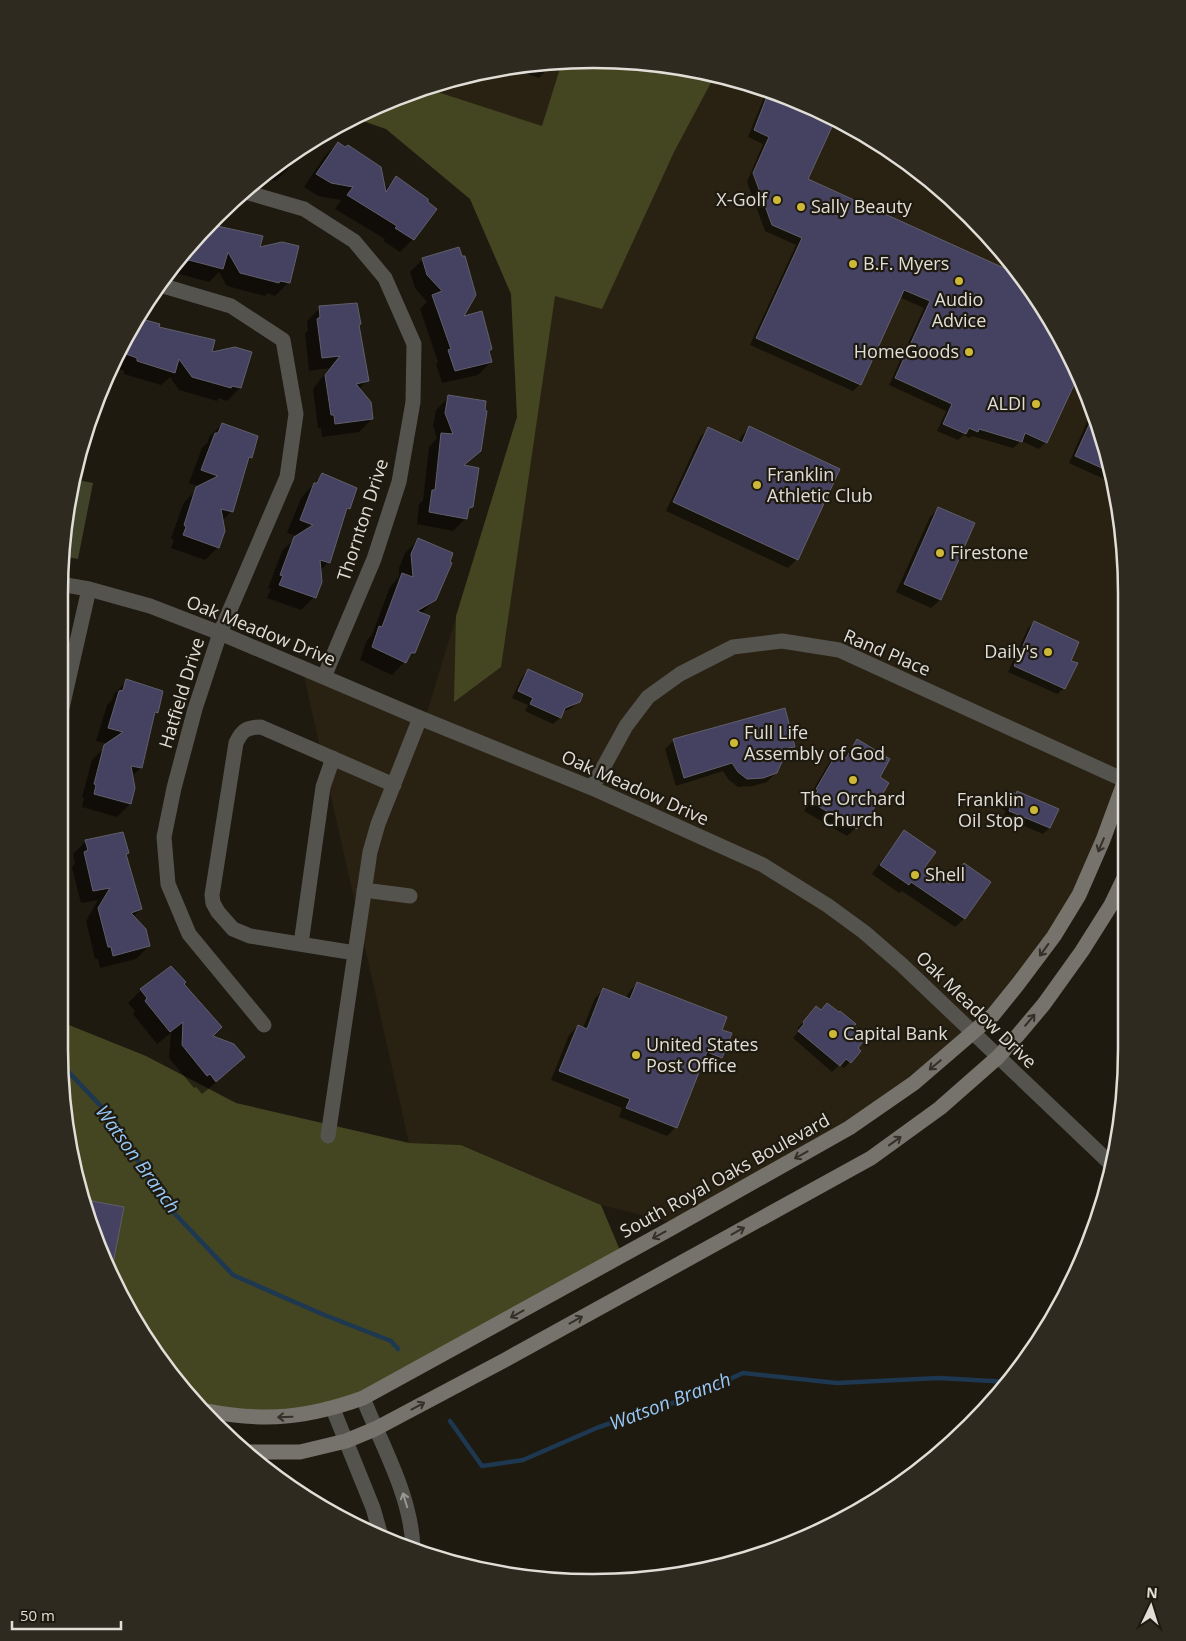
<svg xmlns="http://www.w3.org/2000/svg" width="1186" height="1641" font-family="'Open Sans',sans-serif">
<style>
.built{fill:#292212}
.green{fill:#41422a}
.forest{fill:#444622}
.shadow{fill:#0007}
.lines{fill:none;stroke-linecap:round;stroke-linejoin:round}
.stream{stroke:#1d3850;stroke-width:4.5}
.building{fill:#454161;stroke:#605f6b}
.street{stroke:#54534e;stroke-width:15}
.secondary{stroke:#75736b;stroke-width:15}
.oneway{stroke:#343027}
.oneway2{stroke:#9a9892}
.poi-dot{fill:#ceb837;stroke:#1e1a10;stroke-width:2}
.labels{text-anchor:middle;stroke-width:4.5;stroke-linejoin:round;paint-order:stroke}
.poi-label{font-size:18px;fill:#e1ded7;stroke:#1e1a10;text-anchor:start}
.street-label{font-size:18px;fill:#e1ded7;stroke:#1e1a10}
.water-label{font-size:19px;font-style:italic;fill:#97c8f7;stroke:#1e1a10}
.rim{fill:none;stroke:#e1ded7;stroke-width:2.5}
</style>
<rect width="100%" height="100%" fill="#1e1a10"/>
<!-- built -->
<path class="built" d="M628,60l104,17 98,37 88,55 77,72 77,116 37,97 14,69 1,260 -21,57 -85,144 -104,99 -236,141 -77,-19 -139,-60 -53,-2 -107,-476 123,52 92,-302 -6,-123 -41,-95 -84,-70 -32,-11 68,-31 102,-24z"/>
<!-- green -->
<path class="green" d="M72,479l21,4 -15,76 -16,-3 7,-67z"/>
<!-- forest -->
<path class="forest" d="M628,60l93,15h-6l-41,77 -72,157 -47,-13 -54,371 -47,35 2,-86 61,-199 -6,-123 -41,-95 -84,-70 -32,-11 68,-31 120,39 20,-64z
M59,1021l87,35 90,47 173,40 52,2 140,60 21,50 -289,154 -126,2 -58,-66 -38,-71 12,-67 -42,-8 -4,-12 -18,-139z"/>
<!-- shadow -->
<path class="shadow" d="M550,62l-3,8 -8,8 -31,-11 16,-4z
M767,90l63,24 -24,66 211,95 55,82 11,29 -9,-4 -28,60 -7,7 -18,-8 -8,7 -41,-12 -2,2 -7,-3 -5,5 -21,-9 9,-20 -57,-26 35,-77 -25,-11 -39,87 -7,7 -103,-46 46,-100 -31,-14 -18,-49 16,-38 -15,-7z
M338,143l7,5 39,42 12,-12 17,61 -13,13 -17,-11 2,-2 -50,-30 6,-9 -23,-4 -14,-9 21,-31z
M293,154l-4,14 -13,13 -16,-3z
M191,241l68,7 29,35 -13,13 -8,-3 -2,3 -38,-10 -8,-14 -10,10 -37,-10v-4z
M461,257v61l27,33 3,11 -13,13 -36,8 -6,-19 2,-2 -18,-53 7,-7 -12,-14 -5,-16 13,-13z
M320,308l38,18 9,55 -8,8 13,30 -13,13 -37,5 -1,-9h-3l-5,-39 16,-21 -20,3 -4,-38 3,-3 -1,-9z
M138,320l73,34 39,-2 -10,36 -13,13 -8,-3 -2,3 -38,-11 -9,-13 -9,8 -37,-11v-3l-10,-4 14,-37z
M449,397l31,53 -17,17 8,40 -4,4 -1,7 -13,13 -36,-7 2,-20 4,-4 6,-53 8,-9 -4,-12 3,-16z
M1092,410l17,44 3,16 -8,9 -35,-16z
M222,424l28,33 -4,4 -15,51 -9,9 -4,26 -13,13 -34,-12 3,-8 -3,-2 13,-36 16,-15 -11,-4 13,-35 6,-6 1,-5z
M749,428l48,131 -9,9 -122,-57 34,-74 9,-8 29,14 3,-7z
M322,475l27,33 -5,5 -15,49 -10,9 -5,26 -13,13 -34,-12 4,-9 -3,-1 14,-37 15,-15 -10,-3 14,-35z
M939,508l35,16 -34,76 -9,8 -35,-16 34,-75z
M418,540l17,59 -14,15 -7,38 -22,23 -32,-15 7,-20 5,-5 18,-48 9,-10v-9l6,-15z
M1034,622l35,40 -5,26 -7,6 -49,-22 20,-44z
M528,671l51,30 -7,7 -10,4 -2,6 -7,6 -28,-13 3,-6 -16,-7 10,-21z
M127,681l30,31 -4,4 -12,52 -9,8 -2,28 -13,13 -35,-10 2,-9 -2,-1 10,-37 16,-16 -12,-3 11,-36 5,-5 2,-6z
M674,740l120,7 -11,9 -7,17 -9,9 -14,4 -15,1 -9,-7 -6,-9 -47,15 -11,-37z
M857,741l21,37 -12,41 -19,17 -43,-25 7,-12 -3,-1 21,-35 8,-9 7,4 5,-8z
M1010,793l47,17 -8,18 -6,6 -40,-17 3,-6 -6,-3 4,-9z
M904,832l20,35 24,17 16,-19 25,17 -25,37 -9,8 -53,-36 -3,2 -27,-19 24,-33z
M86,841l42,12 -3,2 16,54 -8,8 16,29 -13,13 -36,9 -2,-9h-3l-9,-38 12,-21 -17,3 -9,-36 3,-3 -2,-10z
M637,983l84,47v27l-8,9 -11,-5 -26,66 -9,9 -48,-19 3,-9 -71,-28 18,-45 9,-9 5,2 12,-30 9,-9 22,9 3,-6z
M182,984l29,52 33,21 -13,13 -29,24 -6,-7 -2,1 -25,-30 2,-25 -14,11 -24,-30 2,-3 -7,-8 13,-13z
M820,1012l19,2 14,12 3,22 -6,14 -6,6 -5,-3 -7,7 -39,-34 6,-7 -2,-2 13,-15z"/>
<g class="lines">
<!-- stream -->
<path class="stream" d="M61,1064l55,58 43,75 74,78 89,39 69,27 7,8
M450,1421l32,45 41,-6 76,-33 89,-29 55,-25 94,10 102,-5 70,4"/>
</g>
<!-- building -->
<path class="building" d="M769,91l61,23 6,4 -28,61 209,95 55,83 7,17 -32,69 -22,-10 -3,9 -43,-13 -1,3 -9,-4 -3,6 -23,-10 9,-20 -57,-26 35,-77 -26,-11 -43,95 -105,-47 46,-100 -30,-13 -19,-52 16,-36 -15,-7z
M338,142l7,5 3,-2 33,22 5,25 10,-16 32,23v3l9,7 -23,31 -19,-12 2,-2 -50,-31 6,-8 -22,-4 -15,-9z
M208,224l55,12 -3,11 22,-5 17,4 -9,37 -10,-2 -1,2 -39,-10 -12,-21 -5,17 -38,-10 -1,-8 7,-10z
M459,247l3,9h3l11,39 -12,21 18,-5 10,38 -3,2 3,11 -37,9 -7,-21 3,-1 -19,-54 10,-4 -15,-16 -5,-17z
M357,303l4,21 -2,1 10,56 -13,3 15,18 2,17 -38,5 -1,-9h-3l-6,-40 15,-19 -18,2 -5,-39 3,-2 -1,-11z
M138,318l22,6 -1,3 56,13 -3,12 23,-5 17,5 -11,36 -9,-2 -1,2 -39,-11 -13,-18 -4,14 -38,-12v-3l-11,-4z
M448,395l38,6 -1,9 2,1 -6,40 -17,14 15,3 -6,39 -4,1 -2,11 -38,-7 3,-22h3l6,-57 12,1 -8,-21z
M1094,414l15,40 4,19 -38,-17z
M222,423l36,13 -6,22 -3,-1 -16,55 -12,-3 4,22 -6,17 -36,-13 3,-8 -2,-2 12,-38 22,-11 -17,-6 14,-37h3z
M749,426l91,43 -42,91 -125,-58 35,-75 34,16z
M322,473l35,15 -7,21 -3,-1 -17,55 -10,-3 2,22 -6,16 -37,-13 4,-9 -3,-1 14,-38 19,-12 -13,-5 14,-37h3z
M938,507l37,16 -34,77 -37,-16z
M418,538l35,15 -3,9 2,1 -16,37 -19,11 13,5 -15,37h-4l-5,10 -34,-16 7,-21 3,1 20,-54 11,4 -2,-23z
M1034,621l45,21 -8,19 7,2 -13,26 -51,-23z
M528,669l55,25 -3,8 -15,6 -4,10 -31,-14 3,-6 -15,-7z
M126,679l37,12 -5,22 -3,-1 -13,56 -11,-2 4,22 -4,16 -37,-10 2,-9 -2,-1 10,-39 19,-13 -15,-4 11,-37 4,-1z
M785,708l10,39 -7,1 -11,25 -14,5 -16,1 -9,-7 -6,-9 -48,15 -11,-39z
M857,739l33,20 -10,18 9,6 -22,37 -4,-2 -6,11 -46,-27 7,-12 -2,-1 21,-36 9,5z
M1010,791l6,3 1,-3 42,18 -9,19 -41,-17 2,-7 -5,-2z
M904,830l32,22 -11,15 24,17 15,-21 27,19 -26,37 -54,-37 -2,3 -29,-20z
M123,832l6,21 -3,1 16,55 -11,4 15,16 4,17 -37,10 -2,-9h-3l-10,-39 12,-20 -17,3 -9,-39 4,-2 -3,-10z
M171,966l15,16 -2,2 38,43 -9,9 21,8 11,13 -29,25 -6,-8 -3,2 -25,-31 1,-23 -13,10 -25,-31 2,-3 -7,-9z
M637,982l90,35 -5,13 10,3 -10,25 -15,-6 -30,76 -51,-20 4,-9 -71,-28 19,-46 9,4 16,-41 27,11z
M827,1003l12,9 1,-1 16,13 -2,2 13,11 -9,11 3,3 -10,12 -5,-4 -6,7 -42,-35 6,-7 -1,-2 13,-16 5,4z
M81,1199l43,8 -13,67 -11,-21z"/>
<g class="lines">
<!-- street -->
<path class="street" d="M242,191l62,18 50,32 31,37 29,66 -1,58 -14,80 -25,77 -50,118
M160,285l71,21 52,34 13,74 -9,63 -67,156 -25,76 -21,79 -10,49 4,47 21,50 75,91
M60,584l29,5 61,17 70,27 200,85 172,70 171,77 64,40 37,27 38,33 210,200
M59,721l30,-132
M592,788l34,-62 22,-29 32,-23 53,-27 49,-6 57,9 285,130
M364,890l46,6
M301,944l22,-157 10,-29
M355,953l-105,-17 -17,-7 -15,-17 -5,-9 -1,-8 24,-152c6,-13 11,-16 25,-16l133,58
M328,1136l42,-284 8,-28 42,-106
M363,1398c19,48 48,97 50,150
M333,1409l40,99 8,28"/>
<!-- secondary -->
<path class="secondary" d="M207,1411c59,11 100,7 156,-13l307,-169 179,-101 65,-45 79,-68 25,-31 36,-48 25,-41 24,-55 21,-57
M244,1452h56l46,-11 29,-12 130,-69 366,-202 69,-50 58,-51 20,-22 26,-31 38,-53 29,-46 14,-29"/>
</g>
<!-- one-way arrows -->
<defs><path id="oneway-shaft" d="M-6 0H5M1.5-3L5.5 0L1.5 3" fill="none" stroke-width="1.6" stroke-linecap="round" stroke-linejoin="round" transform="scale(1.25)"/></defs>
<g class="oneway">
<use href="#oneway-shaft" transform="translate(1101 845) rotate(113)"/>
<use href="#oneway-shaft" transform="translate(1044 950) rotate(126)"/>
<use href="#oneway-shaft" transform="translate(1030 1020) rotate(-50)"/>
<use href="#oneway-shaft" transform="translate(935 1065) rotate(140)"/>
<use href="#oneway-shaft" transform="translate(895 1141) rotate(-36)"/>
<use href="#oneway-shaft" transform="translate(801 1155) rotate(151)"/>
<use href="#oneway-shaft" transform="translate(738 1231) rotate(-29)"/>
<use href="#oneway-shaft" transform="translate(659 1235) rotate(151)"/>
<use href="#oneway-shaft" transform="translate(517 1314) rotate(151)"/>
<use href="#oneway-shaft" transform="translate(576 1320) rotate(-29)"/>
<use href="#oneway-shaft" transform="translate(418 1406) rotate(-28)"/>
<use href="#oneway-shaft" transform="translate(285 1417) rotate(178)"/>
</g>
<use class="oneway2" href="#oneway-shaft" transform="translate(405 1500) rotate(-107)"/>
<!-- markers -->
<g class="poi-dot">
<circle cx="777" cy="200" r="5"/>
<circle cx="801" cy="207" r="5"/>
<circle cx="853" cy="264" r="5"/>
<circle cx="959" cy="281" r="5"/>
<circle cx="969" cy="352" r="5"/>
<circle cx="1036" cy="404" r="5"/>
<circle cx="757" cy="485" r="5"/>
<circle cx="940" cy="553" r="5"/>
<circle cx="1048" cy="652" r="5"/>
<circle cx="734" cy="743" r="5"/>
<circle cx="853" cy="780" r="5"/>
<circle cx="1034" cy="810" r="5"/>
<circle cx="915" cy="875" r="5"/>
<circle cx="833" cy="1034" r="5"/>
<circle cx="636" cy="1055" r="5"/>
</g>
<g class="labels">
<!-- poi labels -->
<g class="poi-label">
<text x="767" y="206" text-anchor="end">X-Golf</text>
<text x="811" y="213">Sally Beauty</text>
<text x="863" y="270">B.F. Myers</text>
<text x="959" y="306" text-anchor="middle">Audio<tspan x="959" dy="21">Advice</tspan></text>
<text x="959" y="358" text-anchor="end">HomeGoods</text>
<text x="1026" y="410" text-anchor="end">ALDI</text>
<text x="767" y="481">Franklin<tspan x="767" dy="21">Athletic Club</tspan></text>
<text x="950" y="559">Firestone</text>
<text x="1038" y="658" text-anchor="end">Daily's</text>
<text x="744" y="739">Full Life<tspan x="744" dy="21">Assembly of God</tspan></text>
<text x="853" y="805" text-anchor="middle">The Orchard<tspan x="853" dy="21">Church</tspan></text>
<text x="1024" y="806" text-anchor="end">Franklin<tspan x="1024" dy="21">Oil Stop</tspan></text>
<text x="925" y="881">Shell</text>
<text x="843" y="1040">Capital Bank</text>
<text x="646" y="1051">United States<tspan x="646" dy="21">Post Office</tspan></text>
</g>
<!-- street labels -->
<g class="street-label">
<text transform="translate(363 520) rotate(-72)" y="6">Thornton Drive</text>
<text transform="translate(261 631) rotate(22)" y="6">Oak Meadow Drive</text>
<text transform="translate(887 653) rotate(23)" y="6">Rand Place</text>
<text transform="translate(182 693) rotate(-73)" y="6">Hatfield Drive</text>
<text transform="translate(635 788) rotate(24)" y="6">Oak Meadow Drive</text>
<text transform="translate(976 1010) rotate(44)" y="6">Oak Meadow Drive</text>
<text transform="translate(725 1176) rotate(-29)" y="6">South Royal Oaks Boulevard</text>
</g>
<!-- water labels -->
<g class="water-label">
<text transform="translate(138 1159) rotate(54)" y="7">Watson Branch</text>
<text transform="translate(670 1401) rotate(-21)" y="7">Watson Branch</text>
</g>
</g>
<!-- crop -->
<path d="M0 0H1186V1641H0ZM593 68H593A525 525 0 0 1 1118 593V1049A525 525 0 0 1 593 1574H593A525 525 0 0 1 68 1049V593A525 525 0 0 1 593 68Z" fill="#2e2a20" fill-rule="evenodd"/>
<path class="rim" d="M593 68H593A525 525 0 0 1 1118 593V1049A525 525 0 0 1 593 1574H593A525 525 0 0 1 68 1049V593A525 525 0 0 1 593 68Z"/>
<!-- north arrow -->
<g transform="translate(1151 1606) rotate(4)" stroke="#1e1a10" stroke-width="4" paint-order="stroke">
<path d="M0-4L9 19L0 12L-9 19Z" fill="#e1ded7"/>
<text y="-8" font-size="14" font-weight="bold" text-anchor="middle" fill="#e1ded7">N</text>
</g>
<!-- scale -->
<path d="M12 1621v8h109v-8" fill="none" stroke="#e1ded7" stroke-width="2.5"/>
<text x="20" y="1621" font-size="15" fill="#e1ded7" stroke="#1e1a10" stroke-width="4" paint-order="stroke">50 m</text>
</svg>
